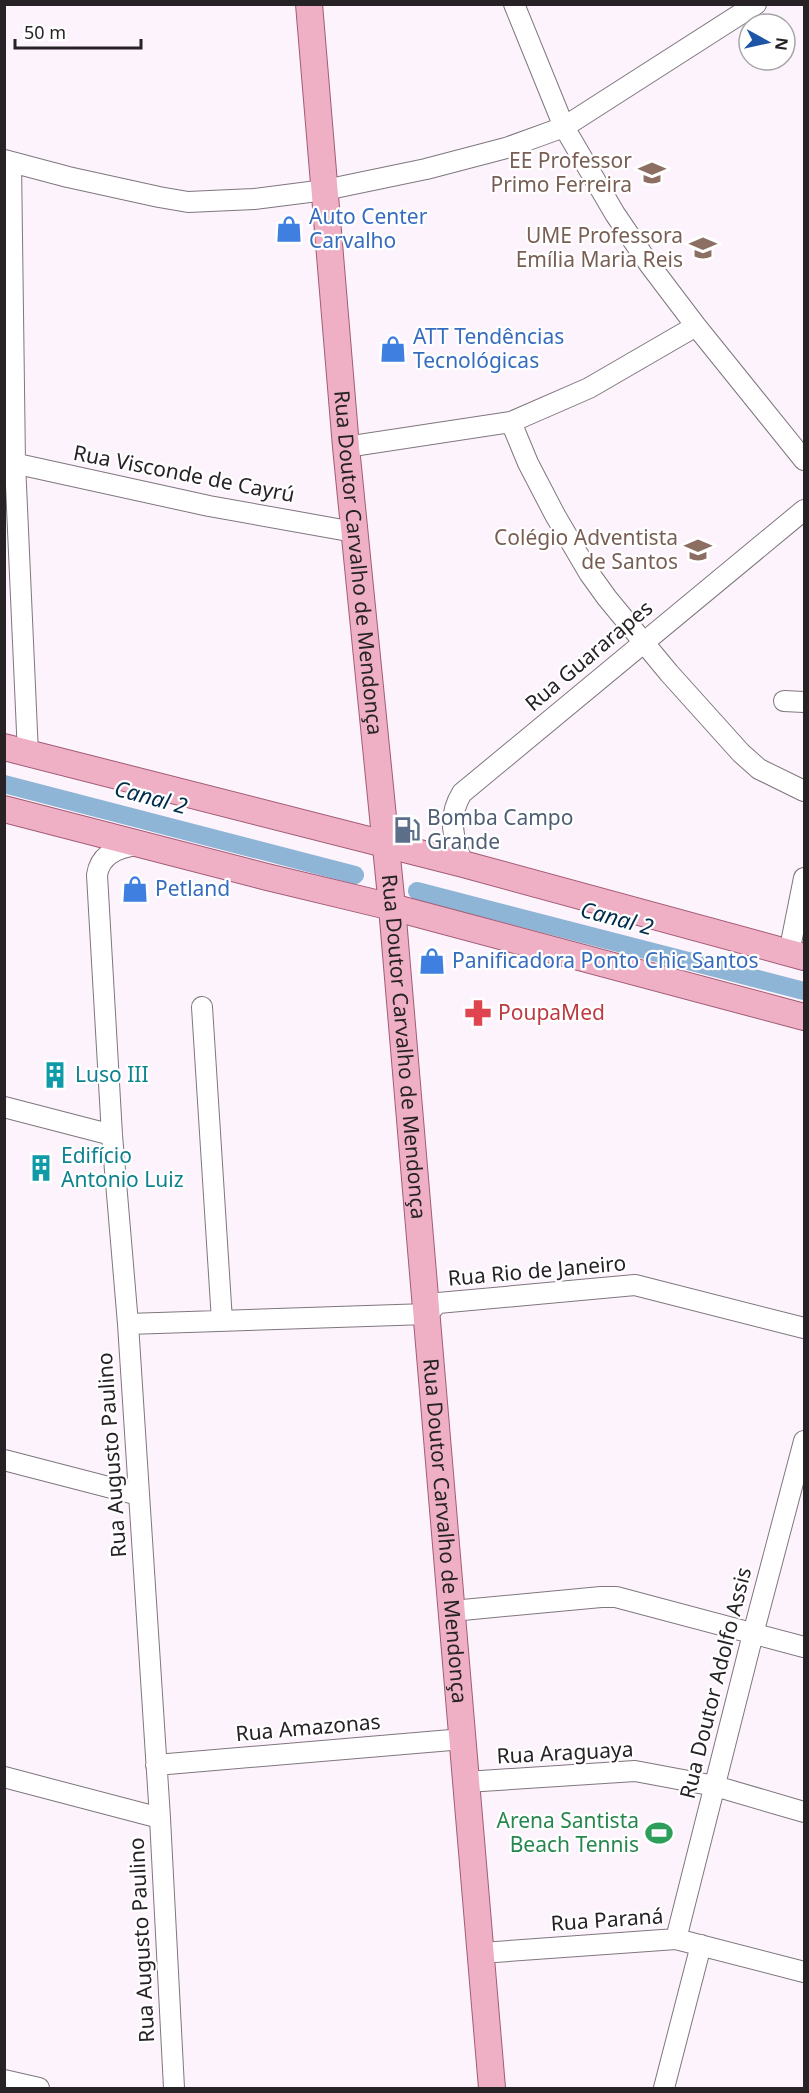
<svg xmlns="http://www.w3.org/2000/svg" width="809" height="2093" font-family="'Noto Sans',sans-serif">
<style>
.lines{fill:none;stroke-linecap:round;stroke-linejoin:round}
.canal{stroke:#8eb4d6;stroke-width:18}
.minor-casing{stroke:#7f767e;stroke-width:22}
.major-casing{stroke:#a25c74;stroke-width:28}
.minor{stroke:#fff;stroke-width:20}
.major{stroke:#efb0c5;stroke-width:26}
.labels{text-anchor:middle;stroke-width:4.5;stroke-linejoin:round;paint-order:stroke}
.education-label{font-size:21px;fill:#785e54;stroke:#fff;text-anchor:end}
.shop-label{font-size:21px;fill:#366cbe;stroke:#fff;text-anchor:start}
.street-label{font-size:21px;fill:#262226;stroke:#fff}
.service-label{font-size:21px;fill:#4e5e75;stroke:#fff;text-anchor:start}
.health-label{font-size:21px;fill:#be3a42;stroke:#fff;text-anchor:start}
.culture-label{font-size:21px;fill:#0d838f;stroke:#fff;text-anchor:start}
.leisure-label{font-size:21px;fill:#27864d;stroke:#fff;text-anchor:end}
.water-label{font-size:22px;font-style:italic;fill:#002c4d;stroke:#fff}
</style>
<rect width="100%" height="100%" fill="#fdf3fc"/>
<g class="lines">
<!-- canal -->
<path class="canal" d="M4,784l351,91
M417,891l387,100"/>
<defs>
<path id="minor" d="M514,4l50,123 51,87 34,50 47,62 108,134
M4,160l64,17 91,20 29,5 66,-3 71,-9 101,-21 80,-21 58,-21 192,-123
M11,162l4,301 13,291
M511,422l17,41 27,52 34,58 18,25 62,75 72,80 18,16 45,22
M346,447l165,-25 78,-34 107,-62
M4,461l205,45 145,26
M784,701l20,1
M138,845c-19,2 -38,9 -41,30l15,260 16,189 32,494 14,270
M463,864c-10,-25 -16,-47 -1,-71l342,-283
M789,953l15,-75
M202,1007l20,314
M4,1107l108,28
M128,1324l299,-10 11,-11 197,-18 169,43
M4,1460l135,35
M452,1611l149,-14h15l188,50
M156,1765l307,-26
M4,1777l156,41
M466,1782l169,-11 80,15 89,26
M676,1939l77,-305 51,-193
M481,1953l195,-14 128,33
M4,2080l35,8
M664,2088l37,-143"/>
<g id="major">
<path id="s1" d="M309,4l37,443 46,460 100,1181"/>
<path d="M4,747l459,117 341,93"/>
<path d="M4,809l263,68 125,30 412,110"/>
</g>
</defs>
<!-- minor casing -->
<use href="#minor" class="minor-casing"/>
<!-- major casing -->
<use href="#major" class="major-casing"/>
<!-- minor -->
<use href="#minor" class="minor"/>
<!-- major -->
<use href="#major" class="major"/>
</g>
<!-- icons -->
<defs>
<symbol id="school-bare" viewBox="-9 -9 18 18"><path d="M0-5L7-2L0 1L-7-2ZM-4 1L0 2.5L4 1V4Q0 6-4 4Z" fill="#8d6e63" stroke="#fff" stroke-width="2.5" paint-order="stroke"/></symbol>
<symbol id="shop-bare" viewBox="-9 -9 18 18"><path d="M-5-2.5h2.3a2.7 3.5 0 0 1 5.4 0H5L5.5 6h-11ZM-1.5-2.5h3a1.5 2.3 0 0 0-3 0Z" fill="#3f7fe0" stroke="#fff" stroke-width="2.5" paint-order="stroke"/></symbol>
<symbol id="fuel-bare" viewBox="-9 -9 18 18"><path d="M-5.5-6h7V0h2V4h1.3V-2.5L3-4.5l.8-.8L6-3V5H2.5V1h-1V6h-7ZM-4.2-4.7v3.2H.2V-4.7Z" fill="#5c6f8a" stroke="#fff" stroke-width="2.5" paint-order="stroke"/></symbol>
<symbol id="pharmacy-bare" viewBox="-9 -9 18 18"><path d="M-2-6h4v4h4v4h-4v4h-4v-4h-4v-4h4Z" fill="#e0444e" stroke="#fff" stroke-width="2.5" paint-order="stroke"/></symbol>
<symbol id="building-bare" viewBox="-9 -9 18 18"><path d="M-4-6H4V6H1V3H-1V6H-4ZM-2.5-4.3h1.7v1.8h-1.7ZM.8-4.3h1.7v1.8H.8ZM-2.5-1h1.7V.8h-1.7ZM.8-1h1.7V.8H.8Z" fill="#0f9aa8" stroke="#fff" stroke-width="2.5" paint-order="stroke"/></symbol>
<symbol id="stadium-bare" viewBox="-9 -9 18 18"><path d="M0-5a6.5 5 0 1 0 0 10a6.5 5 0 1 0 0-10ZM-3.5-1.8h7v3.6h-7Z" fill="#2e9e5b" stroke="#fff" stroke-width="2.5" paint-order="stroke"/></symbol>
</defs>
<g fill-rule="evenodd">
<use href="#school-bare" x="633" y="154" width="38" height="38"/>
<use href="#shop-bare" x="270" y="210" width="38" height="38"/>
<use href="#school-bare" x="684" y="229" width="38" height="38"/>
<use href="#shop-bare" x="374" y="330" width="38" height="38"/>
<use href="#school-bare" x="679" y="531" width="38" height="38"/>
<use href="#fuel-bare" x="388" y="811" width="38" height="38"/>
<use href="#shop-bare" x="116" y="870" width="38" height="38"/>
<use href="#shop-bare" x="413" y="942" width="38" height="38"/>
<use href="#pharmacy-bare" x="459" y="994" width="38" height="38"/>
<use href="#building-bare" x="36" y="1056" width="38" height="38"/>
<use href="#building-bare" x="22" y="1149" width="38" height="38"/>
<use href="#stadium-bare" x="640" y="1814" width="38" height="38"/>
</g>
<g class="labels">
<!-- education labels -->
<g class="education-label">
<text x="632" y="168">EE Professor<tspan x="632" dy="24">Primo Ferreira</tspan></text>
<text x="683" y="243">UME Professora<tspan x="683" dy="24">Emília Maria Reis</tspan></text>
<text x="678" y="545">Colégio Adventista<tspan x="678" dy="24">de Santos</tspan></text>
</g>
<!-- shop labels -->
<g class="shop-label">
<text x="309" y="224">Auto Center<tspan x="309" dy="24">Carvalho</tspan></text>
<text x="413" y="344">ATT Tendências<tspan x="413" dy="24">Tecnológicas</tspan></text>
<text x="155" y="896">Petland</text>
<text x="452" y="968">Panificadora Ponto Chic Santos</text>
</g>
<!-- street labels -->
<g class="street-label">
<text transform="translate(184 474) rotate(11)" y="7">Rua Visconde de Cayrú</text>
<text dy="7" stroke="none"><textPath href="#s1" startOffset="561">Rua Doutor Carvalho de Mendonça</textPath></text>
<text transform="translate(589 656) rotate(-40)" y="7">Rua Guararapes</text>
<text dy="7" stroke="none"><textPath href="#s1" startOffset="1047">Rua Doutor Carvalho de Mendonça</textPath></text>
<text transform="translate(537 1271) rotate(-5)" y="7">Rua Rio de Janeiro</text>
<text transform="translate(112 1455) rotate(-94)" y="7">Rua Augusto Paulino</text>
<text dy="7" stroke="none"><textPath href="#s1" startOffset="1533">Rua Doutor Carvalho de Mendonça</textPath></text>
<text transform="translate(716 1683) rotate(-76)" y="7">Rua Doutor Adolfo Assis</text>
<text transform="translate(308 1728) rotate(-5)" y="7">Rua Amazonas</text>
<text transform="translate(565 1753) rotate(-3)" y="7">Rua Araguaya</text>
<text transform="translate(607 1920) rotate(-4)" y="7">Rua Paraná</text>
<text transform="translate(142 1940) rotate(-93)" y="7">Rua Augusto Paulino</text>
</g>
<!-- service labels -->
<g class="service-label">
<text x="427" y="825">Bomba Campo<tspan x="427" dy="24">Grande</tspan></text>
</g>
<!-- health labels -->
<g class="health-label">
<text x="498" y="1020">PoupaMed</text>
</g>
<!-- culture labels -->
<g class="culture-label">
<text x="75" y="1082">Luso III</text>
<text x="61" y="1163">Edifício<tspan x="61" dy="24">Antonio Luiz</tspan></text>
</g>
<!-- leisure labels -->
<g class="leisure-label">
<text x="639" y="1828">Arena Santista<tspan x="639" dy="24">Beach Tennis</tspan></text>
</g>
<!-- water labels -->
<g class="water-label">
<text transform="translate(151 797) rotate(15)" y="8">Canal 2</text>
<text transform="translate(617 918) rotate(15)" y="8">Canal 2</text>
</g>
</g>
<!-- border -->
<rect width="809" height="2093" fill="none" stroke="#262226" stroke-width="12"/>
<!-- north arrow -->
<g transform="translate(767 42) rotate(98)"><circle r="28" fill="#ffffff" stroke="#a8a7a8" stroke-width="1.5"/>
<path d="M0-4.5L10 22L0 15L-10 22Z" fill="#1d55a7"/>
<text y="-9" font-size="16" font-weight="bold" text-anchor="middle" fill="#262226">N</text>
</g>
<!-- scale -->
<path d="M15 39v9h126v-9" fill="none" stroke="#262226" stroke-width="3"/>
<text x="24" y="39" font-size="18" fill="#262226" stroke="#ffffff" stroke-width="4.5" paint-order="stroke">50 m</text>
</svg>
